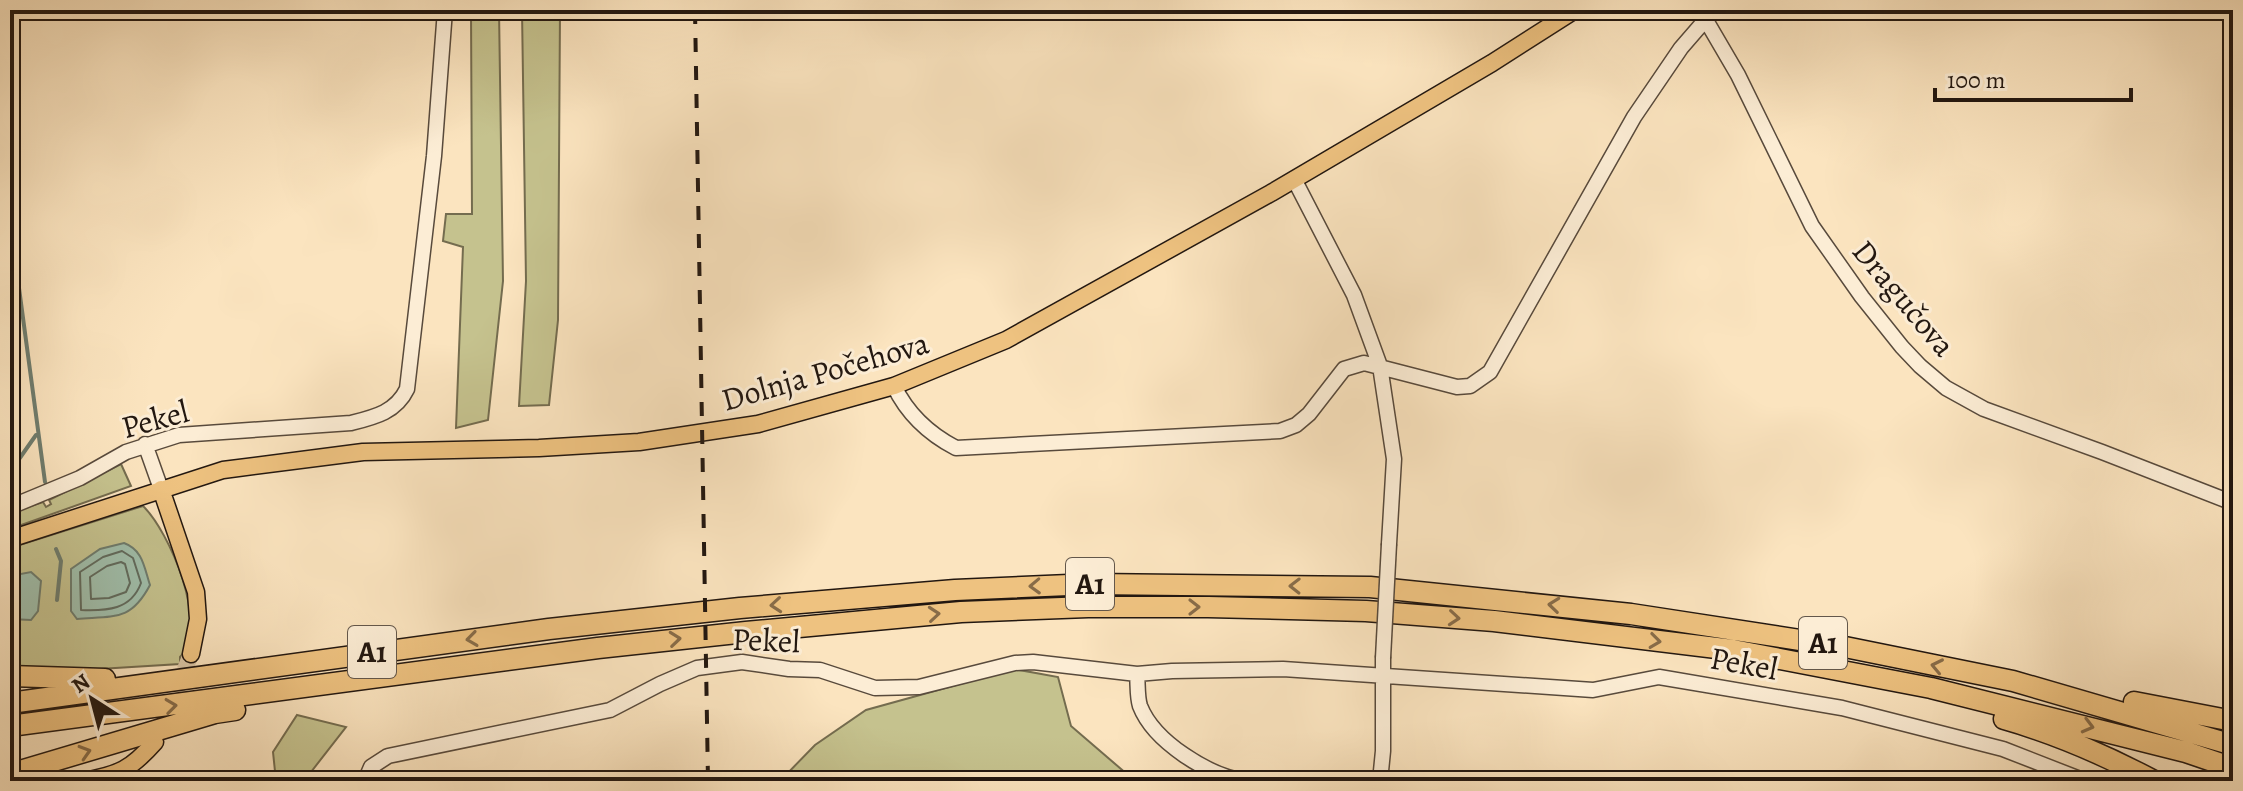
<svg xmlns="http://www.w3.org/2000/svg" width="2243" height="791" font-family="Alegreya,serif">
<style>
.green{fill:#c5c28e;stroke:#746c4f;stroke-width:2}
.water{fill:#a0bfac;stroke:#6e7c6e;stroke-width:2}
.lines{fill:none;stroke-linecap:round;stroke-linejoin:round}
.shore{stroke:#616b5e;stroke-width:2}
.stream{stroke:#6e7c6e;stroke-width:4}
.major-tunnel{stroke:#dac5a5;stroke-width:16;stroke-dasharray:16 8;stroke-linecap:butt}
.minor-casing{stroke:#584a3c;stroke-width:17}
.major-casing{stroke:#221710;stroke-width:19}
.highway-casing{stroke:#221710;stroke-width:23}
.minor{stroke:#fcedd5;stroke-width:14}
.major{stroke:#eec280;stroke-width:16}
.highway{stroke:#eec280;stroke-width:20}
.rail{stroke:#221710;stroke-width:4;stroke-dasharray:14 14;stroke-linecap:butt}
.minor-bridge-casing{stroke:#584a3c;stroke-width:17;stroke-linecap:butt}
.minor-bridge{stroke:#fcedd5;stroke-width:14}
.oneway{stroke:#886c48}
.labels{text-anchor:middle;stroke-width:6;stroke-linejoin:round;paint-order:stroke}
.shield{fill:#fcedd5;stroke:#63574b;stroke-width:2}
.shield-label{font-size:30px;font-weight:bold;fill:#221710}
.street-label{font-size:32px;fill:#221710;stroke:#fcedd5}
</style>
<rect width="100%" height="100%" fill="#fbe4bf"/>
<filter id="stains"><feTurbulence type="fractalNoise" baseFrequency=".0025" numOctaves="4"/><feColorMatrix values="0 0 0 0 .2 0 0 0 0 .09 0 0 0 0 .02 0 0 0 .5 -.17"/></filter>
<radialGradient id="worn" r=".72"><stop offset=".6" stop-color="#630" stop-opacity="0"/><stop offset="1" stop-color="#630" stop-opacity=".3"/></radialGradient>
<!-- green -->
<path class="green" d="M471,10h28l4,271 -15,139 -32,8 7,-181 -20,-6 3,-27h26z
M522,10h38l-2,310 -9,85 -30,1 7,-125z
M121,464l10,22 -121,43v-16l33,-11 3,5 5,-3 -2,-4z
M143,506c26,25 67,119 37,151v7l-81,5 -89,-1v-120z
M1014,669l44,8 13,49 64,55h-355l35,-36 51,-35z
M297,715l49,12 -42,54h-28l-3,-29z"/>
<!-- water -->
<path class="water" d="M124,543c19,7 20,24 26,42 -19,36 -35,31 -73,34l-6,-8v-42l29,-20z
M31,572l10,9 -3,30 -7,9 -21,-1v-43z"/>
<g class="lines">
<!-- shore -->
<path class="shore" d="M122,551l11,7 8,25c-10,27 -34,28 -60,27l-1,-38 23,-15z
M121,562l4,2 5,19 -4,9 -17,6 -18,1 -1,-22 17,-11z"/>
<!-- stream -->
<path class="stream" d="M10,221l35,261
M10,472l26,-37
M56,549l5,12 -4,39"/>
<!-- major-tunnel -->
<path class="major-tunnel" d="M158,737l33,-83"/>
<defs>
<path id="minor" d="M1700,10l38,65 74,151 50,71 40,50 18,19 26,22 38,21 118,43 131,51
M1294,179l60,116 26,71 14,93 -5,85
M894,386c13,27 35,48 62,62l324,-17 16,-6 13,-11 35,-45 20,-6 93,24 13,-1 20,-14 144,-255 47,-69 26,-30
M145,444l16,45
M10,507l70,-29 46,-26 53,-17 172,-12c24,-6 45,-11 56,-34l27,-233 11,-146
M1137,674c1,10 0,23 3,32 14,36 69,70 105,75
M365,781l6,-14 17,-11 222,-46 50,-26 37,-16 45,-6 47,7 31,1 55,18 44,-1 96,-24 18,-1 104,12 35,-3 111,-2 310,21 66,-13 183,31 161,41 82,32
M1380,781l3,-30v-93"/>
<path id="major" d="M161,489l35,103 2,27 -7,35
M10,539l213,-69 140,-18 176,-4 100,-6 119,-18 136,-38 112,-46 265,-147 221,-130 83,-53
M83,781c36,-6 48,-12 72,-39"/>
<path id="highway" d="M10,676l95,3
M2134,702l99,19
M10,703l539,-74 191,-21 215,-18 137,-6 278,3 261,27 214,33 168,34 220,64
M2004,719c53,15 101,36 150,62
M10,726l588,-78 148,-16 215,-20 127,-5h120l158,4 128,10 239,29 198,38 255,64 47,16
M10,774l205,-61 20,-3"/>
</defs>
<!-- minor casing -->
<use href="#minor" class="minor-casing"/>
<!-- major casing -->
<use href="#major" class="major-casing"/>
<!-- highway casing -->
<use href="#highway" class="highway-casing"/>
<!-- minor -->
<use href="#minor" class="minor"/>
<!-- major -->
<use href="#major" class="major"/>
<!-- highway -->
<use href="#highway" class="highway"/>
<!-- rail -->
<path class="rail" d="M695,10l13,771"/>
<defs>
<path id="minor-bridge" d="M1383,658l6,-114"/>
</defs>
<!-- minor-bridge casing -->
<use href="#minor-bridge" class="minor-bridge-casing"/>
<!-- minor-bridge -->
<use href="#minor-bridge" class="minor-bridge"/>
</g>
<!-- one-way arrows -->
<defs><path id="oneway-chevron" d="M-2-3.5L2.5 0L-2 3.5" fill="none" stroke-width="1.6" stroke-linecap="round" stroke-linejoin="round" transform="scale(2)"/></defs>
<g class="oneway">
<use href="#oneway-chevron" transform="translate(1035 586) rotate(178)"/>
<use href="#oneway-chevron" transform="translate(1295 586) rotate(-179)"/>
<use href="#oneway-chevron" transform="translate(776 605) rotate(175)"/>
<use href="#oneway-chevron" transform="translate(1554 605) rotate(-174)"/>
<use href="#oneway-chevron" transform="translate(1194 607)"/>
<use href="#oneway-chevron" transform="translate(934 614) rotate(-5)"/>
<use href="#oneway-chevron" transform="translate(1454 618) rotate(5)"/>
<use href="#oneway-chevron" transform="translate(472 639) rotate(172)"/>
<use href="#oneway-chevron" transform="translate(675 639) rotate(-6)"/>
<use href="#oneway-chevron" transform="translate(1655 641) rotate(7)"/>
<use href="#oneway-chevron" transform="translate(1937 666) rotate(-168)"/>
<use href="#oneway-chevron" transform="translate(171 706) rotate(-7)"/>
<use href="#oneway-chevron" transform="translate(2088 726) rotate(15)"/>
<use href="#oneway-chevron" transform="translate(85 752) rotate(-17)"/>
</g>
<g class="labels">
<!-- shield labels -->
<g class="shield">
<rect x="1066" y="558" width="48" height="52" rx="6"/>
<rect x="1799" y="617" width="48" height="52" rx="6"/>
<rect x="348" y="626" width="48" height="52" rx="6"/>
</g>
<g class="shield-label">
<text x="1090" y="594">A1</text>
<text x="1823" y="653">A1</text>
<text x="372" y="662">A1</text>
</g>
<!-- street labels -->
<g class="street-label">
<text transform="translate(1904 298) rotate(50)" y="11">Dragučova</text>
<text transform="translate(825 371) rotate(-16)" y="11">Dolnja Počehova</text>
<text transform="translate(155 419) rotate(-15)" y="11">Pekel</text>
<text transform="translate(766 640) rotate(2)" y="11">Pekel</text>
<text transform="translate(1744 663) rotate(10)" y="11">Pekel</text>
</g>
</g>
<!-- margin -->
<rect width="2243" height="791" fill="none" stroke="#fbe4bf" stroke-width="40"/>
<rect x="12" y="12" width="2219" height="767" fill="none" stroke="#221710" stroke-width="4"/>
<rect x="20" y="20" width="2203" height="751" fill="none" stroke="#221710" stroke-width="2"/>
<!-- north arrow -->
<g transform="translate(92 699) rotate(324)" stroke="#fcedd5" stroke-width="6" paint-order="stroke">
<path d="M0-6L14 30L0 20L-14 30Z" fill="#221710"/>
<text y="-12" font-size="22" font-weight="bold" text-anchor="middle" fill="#221710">N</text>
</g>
<!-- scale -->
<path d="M1935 88v12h196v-12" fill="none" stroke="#221710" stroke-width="4"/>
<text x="1947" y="88" font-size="24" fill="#221710" stroke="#fcedd5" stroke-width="6" paint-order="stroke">100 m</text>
<rect width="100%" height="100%" filter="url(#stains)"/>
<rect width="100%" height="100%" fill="url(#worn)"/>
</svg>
